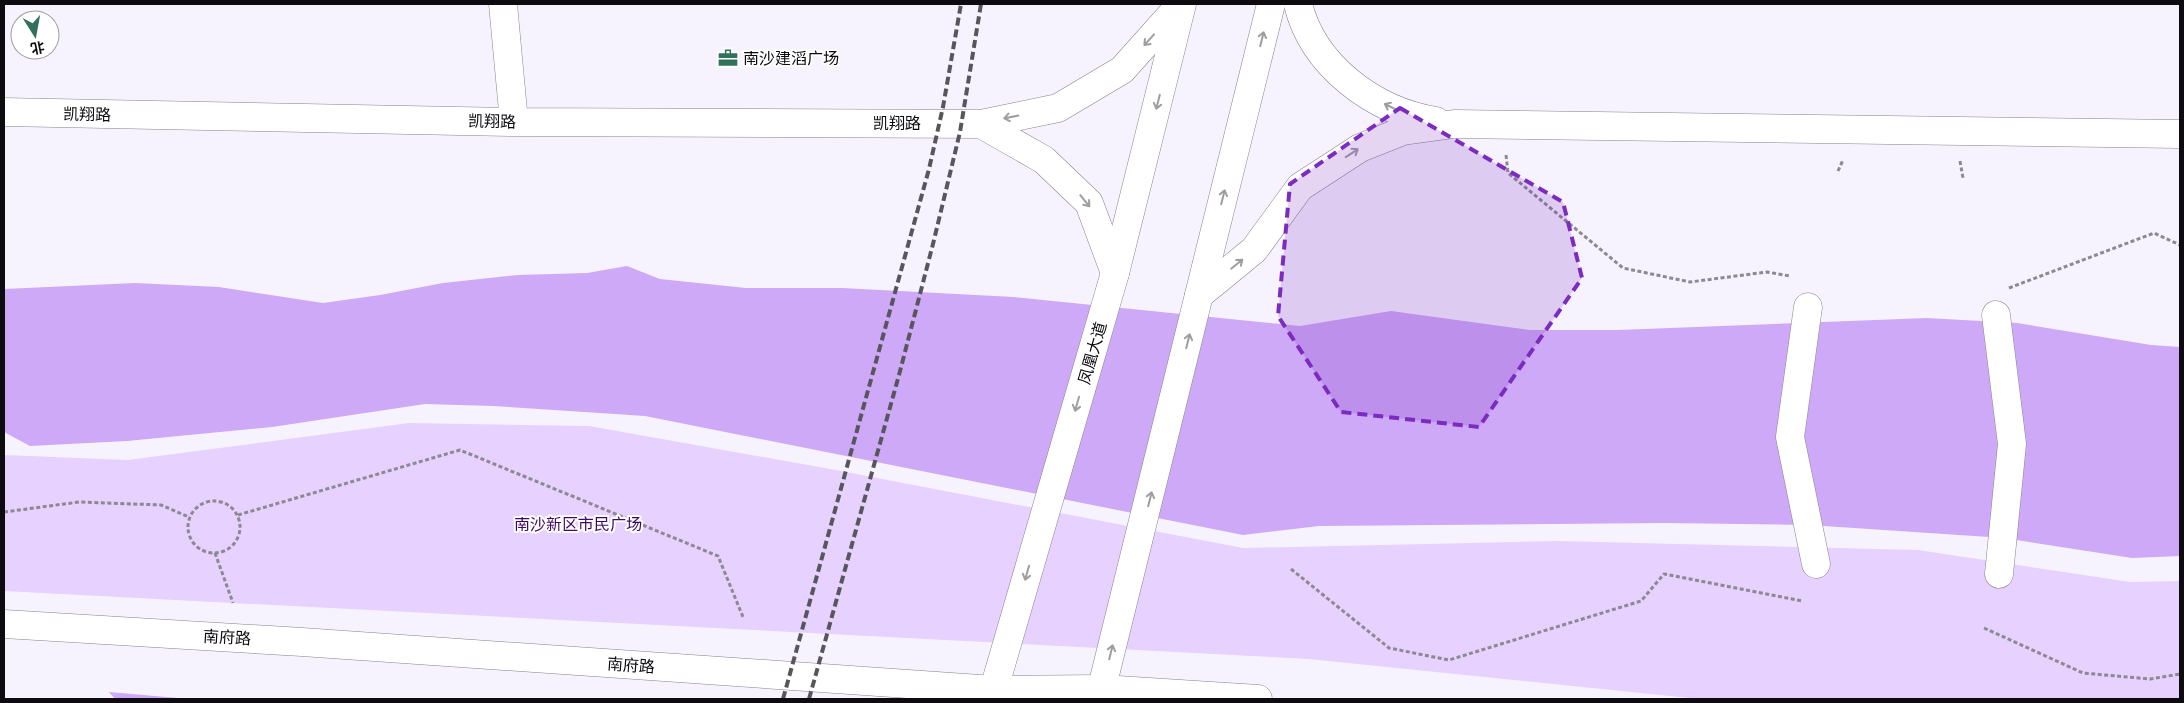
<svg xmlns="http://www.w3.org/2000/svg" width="2184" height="703" font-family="'DejaVu Sans','Noto Sans SC',sans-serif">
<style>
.green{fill:#e6d1ff}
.water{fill:#cea9f7}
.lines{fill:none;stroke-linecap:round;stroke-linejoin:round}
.minor-casing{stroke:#87838d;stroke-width:29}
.major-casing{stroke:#87838d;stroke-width:29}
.path{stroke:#8c8991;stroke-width:3;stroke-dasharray:4 2.5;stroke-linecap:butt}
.minor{stroke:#fff;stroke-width:28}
.major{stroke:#fff;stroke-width:28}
.rail{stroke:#58565c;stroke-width:4;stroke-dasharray:8 4;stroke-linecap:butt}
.oneway{stroke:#9e9d9f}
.marked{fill:#7b2cbf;fill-opacity:0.2;stroke:#7b2cbf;stroke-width:4;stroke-dasharray:10 6;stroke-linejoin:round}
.labels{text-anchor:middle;stroke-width:4;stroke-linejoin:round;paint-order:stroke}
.poi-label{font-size:16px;fill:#0d0b0f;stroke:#fff;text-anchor:start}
.street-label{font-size:16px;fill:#0d0b0f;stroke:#fff}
.park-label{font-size:16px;fill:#400864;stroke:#fff}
</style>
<rect width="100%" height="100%" fill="#f7f3fe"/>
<!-- green -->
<path class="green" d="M409,423l180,3 236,42 418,80 314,-7 361,9 212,32 50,-1v118h-481l-390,-40 -1305,-68v-136l124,5z"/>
<!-- water -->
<path class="water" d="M627,266l33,13 86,9h96l172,9 286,29 91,-15 139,19h88l309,-12 90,5 134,22 29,2v209l-48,2 -128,-20 -195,-13 -145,-2 -345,3 -76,9 -598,-119 -152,-10 -68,-2 -153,23 -145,14 -97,5 -26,-14v-143l131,-6 84,4 104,16 57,-8 63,-12 75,-8 69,-2z
M109,692l80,7h-74z"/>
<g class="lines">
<defs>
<path id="minor" d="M503,4l11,118
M1298,4c15,62 76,107 138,117
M4,112l510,10 467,2
M1115,273l-26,-70 -45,-43 -63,-36 77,-16 64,-38 59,-66
M1199,295l55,-45 46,-63 60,-39 43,-17 51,-7 726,10
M1808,307l-18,130 26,127
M1996,315l16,129 -13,130
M4,624l298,18 692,48 108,-1 156,10"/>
<path id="major" d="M991,699l124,-426 67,-269
M1099,699l172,-695"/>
</defs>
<!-- minor casing -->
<use href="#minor" class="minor-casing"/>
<!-- major casing -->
<use href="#major" class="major-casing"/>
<!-- path -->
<path class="path" d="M1506,155l2,18 115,95 67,14 77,-10 23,4
M1960,161l3,17
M1838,171l5,-11
M2009,288l145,-55 26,12
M188 527a26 26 0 1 1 52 0a26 26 0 1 1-52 0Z
M4,512l75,-10 82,3 28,12
M238,515l222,-65 258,106 25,61
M215,553l18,50
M1291,569l98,79 60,12 192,-59 23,-27 138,27
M1984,628l99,45 67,6 30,-5"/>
<!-- minor -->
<use href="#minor" class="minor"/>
<!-- major -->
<use href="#major" class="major"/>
<!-- rail -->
<path class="rail" d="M783,699l146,-530 14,-62 18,-103
M809,699l90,-324 34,-131 27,-112 21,-128"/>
</g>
<!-- one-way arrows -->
<defs><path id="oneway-shaft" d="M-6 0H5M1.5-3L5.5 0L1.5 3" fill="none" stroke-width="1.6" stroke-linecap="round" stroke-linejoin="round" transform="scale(1.25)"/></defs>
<g class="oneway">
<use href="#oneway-shaft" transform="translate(1262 39) rotate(-76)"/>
<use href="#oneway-shaft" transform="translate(1149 40) rotate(132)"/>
<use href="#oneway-shaft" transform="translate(1158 102) rotate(104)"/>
<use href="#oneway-shaft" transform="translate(1391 107) rotate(-154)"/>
<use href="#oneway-shaft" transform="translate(1011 117) rotate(169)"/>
<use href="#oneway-shaft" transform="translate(1352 153) rotate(-33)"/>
<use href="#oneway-shaft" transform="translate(1223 197) rotate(-76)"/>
<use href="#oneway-shaft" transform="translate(1085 201) rotate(51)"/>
<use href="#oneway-shaft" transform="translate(1237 264) rotate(-39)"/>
<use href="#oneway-shaft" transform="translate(1188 341) rotate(-76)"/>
<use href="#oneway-shaft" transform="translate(1077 404) rotate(106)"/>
<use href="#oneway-shaft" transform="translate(1150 499) rotate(-76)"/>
<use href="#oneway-shaft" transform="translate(1027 573) rotate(106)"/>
<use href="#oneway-shaft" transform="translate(1111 652) rotate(-76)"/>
</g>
<!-- marked area -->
<path class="marked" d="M1400,108l163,94 19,76 -103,149 -138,-15 -63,-96 12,-132z"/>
<!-- icons -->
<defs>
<symbol id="office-bare" viewBox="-9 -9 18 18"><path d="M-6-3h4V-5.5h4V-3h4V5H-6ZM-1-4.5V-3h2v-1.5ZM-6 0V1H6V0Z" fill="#33705b" stroke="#fff" stroke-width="2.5" paint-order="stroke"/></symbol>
</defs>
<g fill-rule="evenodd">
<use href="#office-bare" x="714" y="44" width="28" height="28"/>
</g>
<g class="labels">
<!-- poi labels -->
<g class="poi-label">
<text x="743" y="64">南沙建滔广场</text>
</g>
<!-- street labels -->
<g class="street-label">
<text transform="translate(87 114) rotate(1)" y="6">凯翔路</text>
<text transform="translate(492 121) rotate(1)" y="6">凯翔路</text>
<text x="897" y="129">凯翔路</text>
<text transform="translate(1092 353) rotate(-74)" y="6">凤凰大道</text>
<text transform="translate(227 637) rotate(3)" y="6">南府路</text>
<text transform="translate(631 665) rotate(4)" y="6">南府路</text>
</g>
<!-- park labels -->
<g class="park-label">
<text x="578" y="530">南沙新区市民广场</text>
</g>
</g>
<!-- border -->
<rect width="2184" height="703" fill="none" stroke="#0d0b0f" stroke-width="10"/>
<!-- north arrow -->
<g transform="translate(35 35) rotate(169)"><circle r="24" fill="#ffffff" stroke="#9e9d9f"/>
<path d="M0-4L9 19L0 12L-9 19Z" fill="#33705b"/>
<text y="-8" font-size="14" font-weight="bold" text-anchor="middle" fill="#0d0b0f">北</text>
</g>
</svg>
